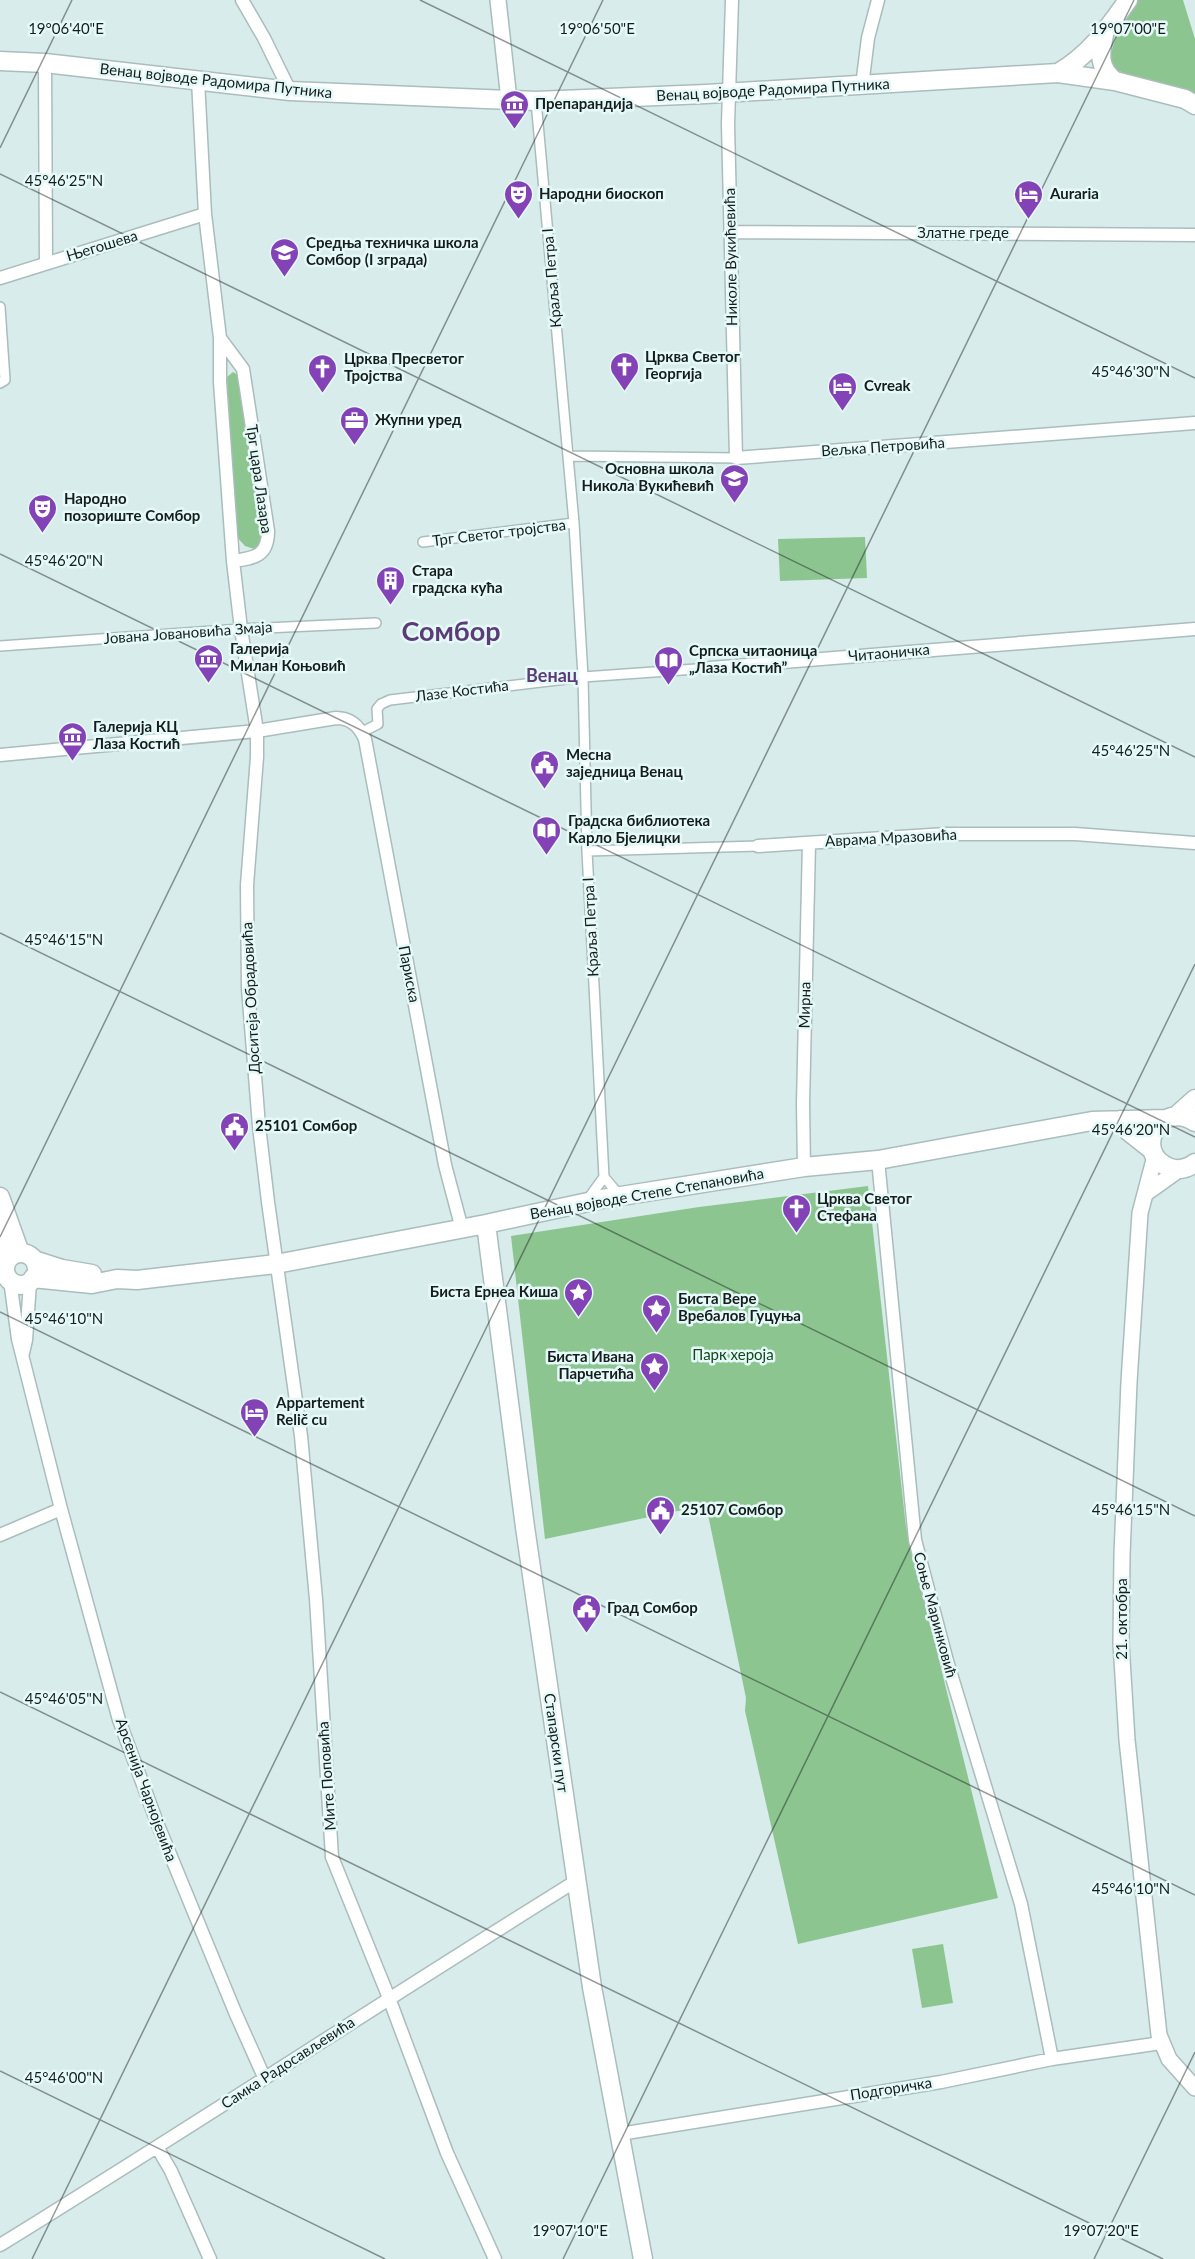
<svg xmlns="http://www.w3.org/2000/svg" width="1195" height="2259" font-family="Lato,sans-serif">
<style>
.green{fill:#8cc590}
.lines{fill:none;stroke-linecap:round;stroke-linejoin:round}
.pedestrian-casing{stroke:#aabdbc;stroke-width:12}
.minor-casing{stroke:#aabdbc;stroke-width:15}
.tertiary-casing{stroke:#aabdbc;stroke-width:18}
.secondary-casing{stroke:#aabdbc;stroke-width:21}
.pedestrian{stroke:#fff;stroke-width:9}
.minor{stroke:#fff;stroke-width:12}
.tertiary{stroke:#fff;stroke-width:15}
.secondary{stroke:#fff;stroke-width:18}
.ticks{fill:none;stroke:#161e1d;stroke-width:1.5;stroke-opacity:0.45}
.labels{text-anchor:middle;stroke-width:5;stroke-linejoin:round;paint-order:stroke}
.street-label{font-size:15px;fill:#161e1d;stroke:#e5faf8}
.poi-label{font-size:15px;font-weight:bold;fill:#161e1d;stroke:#e5faf8;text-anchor:start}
.park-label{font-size:15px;fill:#13461c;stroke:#e5faf8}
.quarter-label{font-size:18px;font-weight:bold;fill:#5b3c77;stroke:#e5faf8}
.town-label{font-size:27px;font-weight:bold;fill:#5b3c77;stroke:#e5faf8}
.ticks-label{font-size:15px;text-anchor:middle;fill:#161e1d;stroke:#e5faf8;stroke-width:5;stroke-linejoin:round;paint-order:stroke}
</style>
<rect width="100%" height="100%" fill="#d8eceb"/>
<!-- green -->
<path class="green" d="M1134,0h49l12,39v54l-26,-2 -55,-22 -5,-10 12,-38z
M233,372l5,3 27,158 -6,12 -5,4 -9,-3 -9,-10 -9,-159z
M865,537l2,41 -87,3 -2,-42z
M868,1186l38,341 92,371 -200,46 -53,-233 1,-13 -40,-193 -161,34 -34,-303 188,-29z
M943,1944l10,59 -31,5 -10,-59z"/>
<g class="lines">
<defs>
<path id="pedestrian" d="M536,101l38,422 9,154 4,174 17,326 16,19
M0,307l5,73 -5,3
M570,456l166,2
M423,542l151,-19
M0,646l241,-17 135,-6
M362,732l16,-8 -1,-15 4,-5 9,-4 193,-23 127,-9
M587,851l171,-5
M586,1202l18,-25"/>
<path id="minor" d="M242,0l22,38 26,53
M732,0l-4,124 8,334 459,-35
M45,63l1,200
M198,80l7,134 15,124v44l13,179 8,68 16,102v26l-10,128 1,103 11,138 9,76 33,234 15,163 16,258 57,141 58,155 48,106
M862,86l6,-48 10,-38
M730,232l465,3
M0,278l205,-64
M220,338l23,31 25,162c0,25 -13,27 -35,30
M710,668l485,-39
M0,755l257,-24 79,-13c15,0 23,8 29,21l80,426 17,64
M758,846l188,-12h129l120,9
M878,1160l37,380 32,121 74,243 31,155
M804,1167l-1,-63 6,-261
M10,1280l8,59 43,170 58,211 39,105 77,187 29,65
M23,1353l3,-13 4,-58
M0,1535l61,-26
M620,2134l321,-52 111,-23 109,-16
M157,2147l14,24 39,88
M0,2245c193,-119 383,-244 576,-364"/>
<path id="tertiary" d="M498,0l11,100
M1155,1156l-15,57 -11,169 -7,173 -1,88 6,97 32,295 10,24 26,29
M1145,1194l35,-25"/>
<path id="secondary" d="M1104,35c-4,19 -6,33 11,46
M0,61l45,2 245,28 246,10 170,-7 352,-21 57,8 70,18 10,6
M1058,73c30,-17 50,-44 70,-73
M1176,1116l19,-17
M1120,1120l8,11 24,19
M1195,1122c-35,-23 -63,29 -27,45 9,4 19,2 27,-4
M0,1197l20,56
M486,1224l39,303 67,460 51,272
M0,1233l6,30
M5 1269a16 16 0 1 1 32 0a16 16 0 1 1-32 0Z
M34,1260l28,9 30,5
M33,1278l59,6 25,-5 20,1 139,-16 210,-40 116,-25 202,-32 74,-7 214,-39 73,-2"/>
</defs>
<!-- pedestrian casing -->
<use href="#pedestrian" class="pedestrian-casing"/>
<!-- minor casing -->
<use href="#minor" class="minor-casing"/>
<!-- tertiary casing -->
<use href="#tertiary" class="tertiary-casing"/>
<!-- secondary casing -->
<use href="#secondary" class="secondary-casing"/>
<!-- pedestrian -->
<use href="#pedestrian" class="pedestrian"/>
<!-- minor -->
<use href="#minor" class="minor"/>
<!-- tertiary -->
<use href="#tertiary" class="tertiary"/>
<!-- secondary -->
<use href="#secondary" class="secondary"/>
</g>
<!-- ticks -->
<path class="ticks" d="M420,0l775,378M0,148l72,-148M0,174l1195,583M0,554l1195,583M0,933l1195,583M0,1237l603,-1237M0,1312l1195,583M0,1692l1163,567M0,2071l385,188M32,2259l1102,-2259M563,2259l632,-1295M1094,2259l101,-207"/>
<!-- icons -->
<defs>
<symbol id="museum-pin" viewBox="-11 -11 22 30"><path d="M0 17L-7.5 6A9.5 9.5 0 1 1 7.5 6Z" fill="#8343b7" stroke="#e5faf8"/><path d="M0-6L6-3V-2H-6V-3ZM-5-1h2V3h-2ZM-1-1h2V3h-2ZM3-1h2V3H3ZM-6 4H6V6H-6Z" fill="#fff"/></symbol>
<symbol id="theatre-pin" viewBox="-11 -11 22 30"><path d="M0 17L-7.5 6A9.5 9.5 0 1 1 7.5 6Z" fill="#8343b7" stroke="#e5faf8"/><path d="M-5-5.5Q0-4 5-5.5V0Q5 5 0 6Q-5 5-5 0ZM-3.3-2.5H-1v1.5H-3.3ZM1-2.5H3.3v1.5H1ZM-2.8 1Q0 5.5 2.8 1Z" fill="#fff"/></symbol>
<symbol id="hotel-pin" viewBox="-11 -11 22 30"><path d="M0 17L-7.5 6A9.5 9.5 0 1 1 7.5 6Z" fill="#8343b7" stroke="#e5faf8"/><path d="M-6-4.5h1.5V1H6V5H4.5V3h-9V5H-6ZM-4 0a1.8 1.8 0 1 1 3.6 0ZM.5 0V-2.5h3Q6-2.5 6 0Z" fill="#fff"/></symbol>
<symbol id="school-pin" viewBox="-11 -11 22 30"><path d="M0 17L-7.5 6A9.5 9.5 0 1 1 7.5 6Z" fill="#8343b7" stroke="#e5faf8"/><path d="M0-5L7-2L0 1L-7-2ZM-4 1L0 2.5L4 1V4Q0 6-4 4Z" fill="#fff"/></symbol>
<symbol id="church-pin" viewBox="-11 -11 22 30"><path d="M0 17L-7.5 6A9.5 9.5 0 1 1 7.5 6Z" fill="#8343b7" stroke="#e5faf8"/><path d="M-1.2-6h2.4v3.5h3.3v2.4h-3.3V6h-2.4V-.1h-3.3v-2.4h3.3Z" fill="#fff"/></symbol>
<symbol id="office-pin" viewBox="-11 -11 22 30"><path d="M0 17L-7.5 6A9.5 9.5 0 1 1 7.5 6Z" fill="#8343b7" stroke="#e5faf8"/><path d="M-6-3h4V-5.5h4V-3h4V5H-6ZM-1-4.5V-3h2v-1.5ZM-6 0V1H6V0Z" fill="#fff"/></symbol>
<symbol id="building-pin" viewBox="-11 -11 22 30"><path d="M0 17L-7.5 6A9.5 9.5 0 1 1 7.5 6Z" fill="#8343b7" stroke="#e5faf8"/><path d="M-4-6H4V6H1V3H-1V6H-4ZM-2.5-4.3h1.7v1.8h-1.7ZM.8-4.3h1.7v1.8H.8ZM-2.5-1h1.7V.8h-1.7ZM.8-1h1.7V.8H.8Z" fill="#fff"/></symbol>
<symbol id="library-pin" viewBox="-11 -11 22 30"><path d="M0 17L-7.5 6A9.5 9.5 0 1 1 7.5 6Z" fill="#8343b7" stroke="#e5faf8"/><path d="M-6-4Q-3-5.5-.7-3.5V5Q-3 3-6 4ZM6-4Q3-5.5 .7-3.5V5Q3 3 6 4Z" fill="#fff"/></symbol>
<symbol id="civic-pin" viewBox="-11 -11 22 30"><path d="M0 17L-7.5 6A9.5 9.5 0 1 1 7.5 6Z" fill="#8343b7" stroke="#e5faf8"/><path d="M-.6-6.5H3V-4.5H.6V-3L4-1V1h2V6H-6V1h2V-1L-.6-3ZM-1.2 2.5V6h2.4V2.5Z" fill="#fff"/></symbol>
<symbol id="sight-pin" viewBox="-11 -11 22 30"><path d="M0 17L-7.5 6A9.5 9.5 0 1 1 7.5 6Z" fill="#8343b7" stroke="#e5faf8"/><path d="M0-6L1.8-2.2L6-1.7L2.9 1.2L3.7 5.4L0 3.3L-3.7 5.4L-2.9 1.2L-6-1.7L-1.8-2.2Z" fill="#fff"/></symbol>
</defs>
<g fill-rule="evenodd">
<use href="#museum-pin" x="498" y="88" width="33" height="45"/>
<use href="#theatre-pin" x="502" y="178" width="33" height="45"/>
<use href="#hotel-pin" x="1012" y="178" width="33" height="45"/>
<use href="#school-pin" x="268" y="236" width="33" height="45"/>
<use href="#church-pin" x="608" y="350" width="33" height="45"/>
<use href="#church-pin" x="306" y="352" width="33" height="45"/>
<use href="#hotel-pin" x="826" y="370" width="33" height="45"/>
<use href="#office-pin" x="338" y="404" width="33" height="45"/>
<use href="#school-pin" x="718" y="462" width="33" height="45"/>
<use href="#theatre-pin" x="26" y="492" width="33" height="45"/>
<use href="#building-pin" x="374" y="564" width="33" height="45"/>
<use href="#museum-pin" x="192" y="642" width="33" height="45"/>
<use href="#library-pin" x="652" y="644" width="33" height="45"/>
<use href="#museum-pin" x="56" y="720" width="33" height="45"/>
<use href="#civic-pin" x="528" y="748" width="33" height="45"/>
<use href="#library-pin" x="530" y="814" width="33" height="45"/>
<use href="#civic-pin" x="218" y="1110" width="33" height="45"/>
<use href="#church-pin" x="780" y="1192" width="33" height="45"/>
<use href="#sight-pin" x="562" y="1276" width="33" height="45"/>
<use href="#sight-pin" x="640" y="1292" width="33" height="45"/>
<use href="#sight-pin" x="638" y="1350" width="33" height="45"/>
<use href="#hotel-pin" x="238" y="1396" width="33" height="45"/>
<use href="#civic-pin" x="644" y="1494" width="33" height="45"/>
<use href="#civic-pin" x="570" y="1592" width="33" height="45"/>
</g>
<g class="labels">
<!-- street labels -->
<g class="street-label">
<text transform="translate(216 81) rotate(6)" y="5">Венац војводе Радомира Путника</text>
<text transform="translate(773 90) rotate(-3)" y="5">Венац војводе Радомира Путника</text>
<text x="963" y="238">Златне греде</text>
<text transform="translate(102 246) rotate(-17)" y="5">Његошева</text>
<text transform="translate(731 257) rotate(-91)" y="5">Николе Вукићевића</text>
<text transform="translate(552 278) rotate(-95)" y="5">Краља Петра I</text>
<text transform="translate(883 447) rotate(-4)" y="5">Вељка Петровића</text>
<text transform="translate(259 479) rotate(82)" y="5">Трг цара Лазара</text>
<text transform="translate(499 533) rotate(-7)" y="5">Трг Светог тројства</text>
<text transform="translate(188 633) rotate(-4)" y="5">Јована Јовановића Змаја</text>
<text transform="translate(889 653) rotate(-5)" y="5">Читаоничка</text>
<text transform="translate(462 691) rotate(-7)" y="5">Лазе Костића</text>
<text transform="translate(891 838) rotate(-3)" y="5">Аврама Мразовића</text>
<text transform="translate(591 927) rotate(-93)" y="5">Краља Петра I</text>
<text transform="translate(409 974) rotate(79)" y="5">Париска</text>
<text transform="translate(251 998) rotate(-93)" y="5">Доситеја Обрадовића</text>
<text transform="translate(805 1005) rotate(-89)" y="5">Мирна</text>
<text transform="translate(647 1194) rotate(-10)" y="5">Венац војводе Степе Степановића</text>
<text transform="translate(935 1615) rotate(75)" y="5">Соње Маринковић</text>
<text transform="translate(1122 1619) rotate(-90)" y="5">21. октобра</text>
<text transform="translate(556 1743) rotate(82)" y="5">Стапарски пут</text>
<text transform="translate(327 1776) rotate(-94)" y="5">Мите Поповића</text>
<text transform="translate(146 1790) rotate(70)" y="5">Арсенија Чарнојевића</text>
<text transform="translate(288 2063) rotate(-33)" y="5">Самка Радосављевића</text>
<text transform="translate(891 2089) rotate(-9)" y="5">Подгоричка</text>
</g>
<!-- poi labels -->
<g class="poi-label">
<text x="535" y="109">Препарандија</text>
<text x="539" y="199">Народни биоскоп</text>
<text x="1050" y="199">Auraria</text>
<text x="306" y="248">Средња техничка школа<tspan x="306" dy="17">Сомбор (I зграда)</tspan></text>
<text x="645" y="362">Црква Светог<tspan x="645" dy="17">Георгија</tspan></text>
<text x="344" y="364">Црква Пресветог<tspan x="344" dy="17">Тројства</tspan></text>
<text x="864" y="391">Cvreak</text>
<text x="375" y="425">Жупни уред</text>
<text x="714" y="474" text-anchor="end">Основна школа<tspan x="714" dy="17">Никола Вукићевић</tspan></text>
<text x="64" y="504">Народно<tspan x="64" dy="17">позориште Сомбор</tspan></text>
<text x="412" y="576">Стара<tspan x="412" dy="17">градска кућа</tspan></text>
<text x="230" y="654">Галерија<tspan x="230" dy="17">Милан Коњовић</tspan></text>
<text x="689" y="656">Српска читаоница<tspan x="689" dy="17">„Лаза Костић”</tspan></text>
<text x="93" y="732">Галерија КЦ<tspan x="93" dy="17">Лаза Костић</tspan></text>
<text x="566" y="760">Месна<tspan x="566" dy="17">заједница Венац</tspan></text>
<text x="568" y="826">Градска библиотека<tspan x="568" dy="17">Карло Бјелицки</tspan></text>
<text x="255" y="1131">25101 Сомбор</text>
<text x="817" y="1204">Црква Светог<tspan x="817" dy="17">Стефана</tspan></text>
<text x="558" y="1297" text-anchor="end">Биста Ернеа Киша</text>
<text x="678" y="1304">Биста Вере<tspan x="678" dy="17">Вребалов Гуцуња</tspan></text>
<text x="634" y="1362" text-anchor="end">Биста Ивана<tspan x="634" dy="17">Парчетића</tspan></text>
<text x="276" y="1408">Appartement<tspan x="276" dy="17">Relič cu</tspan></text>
<text x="681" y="1515">25107 Сомбор</text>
<text x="607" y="1613">Град Сомбор</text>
</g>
<!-- park labels -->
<g class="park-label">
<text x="733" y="1360">Парк хероја</text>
</g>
<!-- quarter labels -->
<g class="quarter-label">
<text x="552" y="682">Венац</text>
</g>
<!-- town labels -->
<g class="town-label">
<text x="451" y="641">Сомбор</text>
</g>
</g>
<g class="ticks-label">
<text x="66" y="34">19°06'40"E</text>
<text x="597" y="34">19°06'50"E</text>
<text x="1128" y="34">19°07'00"E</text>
<text x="64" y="186">45°46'25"N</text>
<text x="1131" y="377">45°46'30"N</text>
<text x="64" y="566">45°46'20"N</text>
<text x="1131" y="756">45°46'25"N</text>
<text x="64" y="945">45°46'15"N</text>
<text x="1131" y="1135">45°46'20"N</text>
<text x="64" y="1324">45°46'10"N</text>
<text x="1131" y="1515">45°46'15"N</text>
<text x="64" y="1704">45°46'05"N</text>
<text x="1131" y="1894">45°46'10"N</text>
<text x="64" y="2083">45°46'00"N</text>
<text x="570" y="2236">19°07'10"E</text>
<text x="1101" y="2236">19°07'20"E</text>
</g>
</svg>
